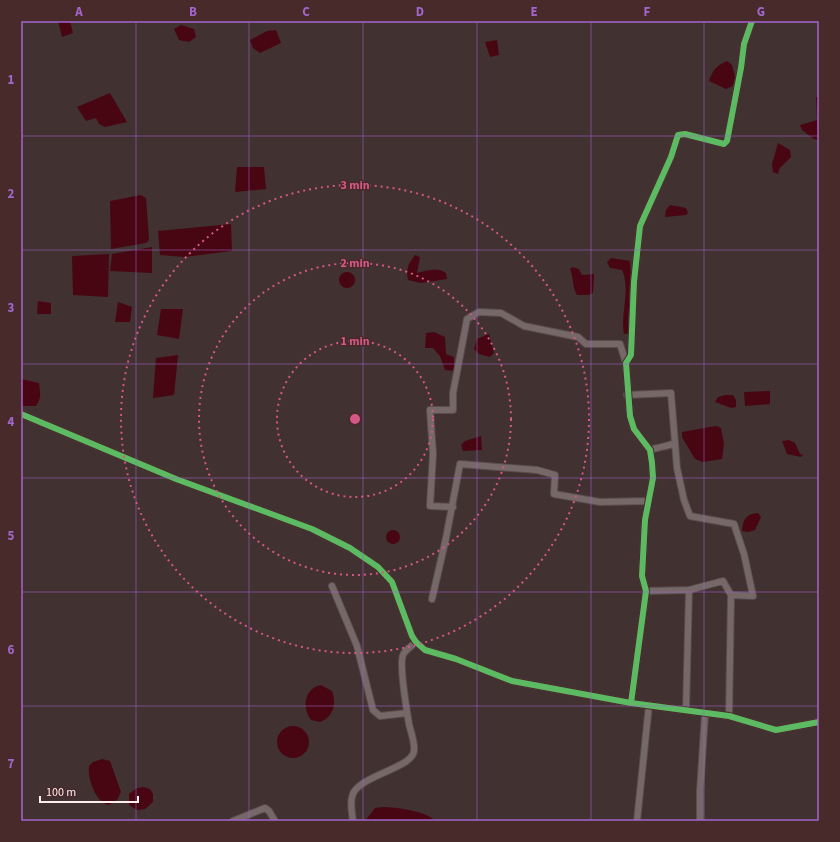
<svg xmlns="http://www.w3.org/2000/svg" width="840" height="842" font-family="'Source Sans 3',sans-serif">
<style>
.water{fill:#480612}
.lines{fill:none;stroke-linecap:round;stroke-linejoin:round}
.street-casing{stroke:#5a4d4d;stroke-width:8}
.street{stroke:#766868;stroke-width:6}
.cycleway-casing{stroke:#482a2a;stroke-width:8}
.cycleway{stroke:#5cba63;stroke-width:6}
.grid{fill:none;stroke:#a266cd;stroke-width:1;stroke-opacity:0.55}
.ring{fill:none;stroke:#d45887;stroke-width:2;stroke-dasharray:2 4}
.centre{fill:#d45887;stroke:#482a2a;stroke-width:2}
.ring-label{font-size:12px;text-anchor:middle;font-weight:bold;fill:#d45887;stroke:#482a2a;stroke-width:3;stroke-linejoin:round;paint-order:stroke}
.neatline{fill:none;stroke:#a266cd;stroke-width:1.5}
.grid-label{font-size:13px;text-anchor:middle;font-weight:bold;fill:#a266cd}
</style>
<rect width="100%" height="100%" fill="#413131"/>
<!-- water -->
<path class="water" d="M58,21h12l3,12 -11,4z
M181,25l13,4 2,8 -7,5 -10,-2 -5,-11z
M276,30l5,13 -21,10 -7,-5 -3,-8 17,-9z
M497,40l2,15 -9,2 -5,-15z
M727,61l5,4 3,12 -2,9 -7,3 -17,-8c3,-10 8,-16 18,-20z
M110,93l17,29 -22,5 -6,-3 -3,-6 -10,3 -9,-14z
M816,97h3v43l-5,-1 -12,-9 -2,-5 17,-5z
M778,143l12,7 1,7 -11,11 -2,6 -5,-2 -1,-8z
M237,167h27l2,22 -31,3z
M141,195l5,3 3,42 -3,3 -35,6 -1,-48z
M670,205l16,3 2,5 -2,2 -21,2 1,-7z
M231,224l1,27 -48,6 -24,-2 -2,-24z
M152,247v26l-42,-2 2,-17z
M109,254l-1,43 -35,-2 -1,-39z
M415,255l5,2 -3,16c9,-2 20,-7 29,0l1,6 -26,4 -13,-3c-2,-11 0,-16 7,-25z
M611,258l19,3 1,26 -3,47h-4c-4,-20 7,-45 -2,-64l-12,-2 -3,-6z
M572,267l7,2 3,6 12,-1 -1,19 -5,2h-11c-5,-8 -3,-16 -7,-26z
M339 280a8 8 0 1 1 16 0a8 8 0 1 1-16 0Z
M38,301l13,2v11h-14z
M118,302l14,5 -2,15h-15z
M161,309h22l-4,30 -22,-4z
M434,332l11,5 1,17 8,3v14l-9,-1 -5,-14 -7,-8h-8l1,-15z
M489,334l5,19 -4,4 -11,-3 -5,-5 3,-10z
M178,355l-4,40 -21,3 3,-40z
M21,379l18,4c1,8 3,15 -3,23h-15z
M770,391v13l-25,2 -1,-14z
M726,395h7l3,5v7l-5,1 -16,-6 3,-5z
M716,426l5,2 3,16 -2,15 -19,3 -8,-3 -13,-22v-5z
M481,436l1,14 -19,1 -2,-6 4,-4z
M789,440l6,3 5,11 3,1 -2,2 -14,-3 -5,-13z
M758,513l3,4 -6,13 -7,2 -6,-1c1,-12 4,-17 16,-18z
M386 537a7 7 0 1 1 14 0a7 7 0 1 1-14 0Z
M321,685l11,6c5,13 1,26 -12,31l-9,-2c-10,-13 -6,-32 10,-35z
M277 742a16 16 0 1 1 32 0a16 16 0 1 1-32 0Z
M102,759l8,2 11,31 -4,8 -8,5c-13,-2 -22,-27 -20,-39l4,-4z
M144,787l6,2 3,5v8l-8,7 -8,1 -8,-5v-11l8,-6z
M382,807c13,0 45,4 53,14h-70l10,-13z"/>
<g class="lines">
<defs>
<path id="street" d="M627,395l44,-2 6,75 7,32 6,16 44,8 10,30 9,42 -22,-1
M21,414l155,65 136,50 38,19 28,19 14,15 20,54 4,6 9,8 31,9 56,22 119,22 98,13 47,14 43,-8
M650,450c8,-3 16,-3 25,-7
M453,507l-23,-1 3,-52 -3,-44h23v-17l14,-74 12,-7 22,1 23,13 54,11 8,7h34l6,19
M332,586l25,60 16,64 7,6 27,-3
M689,590l34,-9 8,14 -2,121
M646,591l43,-1 -3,120
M432,599l14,-61 14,-74 77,6 18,5 -1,19 46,8 48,-1
M631,703l15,-112 -4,-15 3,-56 8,-42 -1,-15 -2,-13 -16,-21 -4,-13 -4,-53 5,-8 3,-73 6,-56 31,-69 7,-22 7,-1 39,10 3,-3 14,-73 3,-24 8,-23
M233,821l32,-13 4,3 6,10
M353,821c-1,-8 -3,-17 -1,-24 3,-21 60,-28 62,-46 1,-9 -3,-18 -5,-27 -2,-12 -10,-59 -6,-69 2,-5 9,-9 13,-13
M637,821l12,-116
M700,821v-30l5,-77"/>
</defs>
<!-- street casing -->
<use href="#street" class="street-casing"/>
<!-- street -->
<use href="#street" class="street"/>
<defs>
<path id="cycleway" d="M21,414l155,65 136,50 38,19 28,19 14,15 20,54 4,6 9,8 31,9 56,22 119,22 98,13 47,14 43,-8
M631,703l15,-112 -4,-15 3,-56 8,-42 -1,-15 -2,-13 -16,-21 -4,-13 -4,-53 5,-8 3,-73 6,-56 31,-69 7,-22 7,-1 39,10 3,-3 14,-73 3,-24 8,-23"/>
</defs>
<!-- cycleway casing -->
<use href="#cycleway" class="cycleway-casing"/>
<!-- cycleway -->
<use href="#cycleway" class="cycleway"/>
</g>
<!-- grid -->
<path class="grid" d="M136,21v800M249,21v800M363,21v800M477,21v800M591,21v800M704,21v800M21,136h798M21,250h798M21,364h798M21,478h798M21,592h798M21,706h798"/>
<!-- distance rings -->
<g class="ring">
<circle cx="355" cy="419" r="78"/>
<circle cx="355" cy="419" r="156"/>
<circle cx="355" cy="419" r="234"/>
</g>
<circle cx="355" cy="419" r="6" class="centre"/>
<g class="ring-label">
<text x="355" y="189">3 min</text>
<text x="355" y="267">2 min</text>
<text x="355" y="345">1 min</text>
</g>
<!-- border -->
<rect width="840" height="842" fill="none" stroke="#482a2a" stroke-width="44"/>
<!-- scale -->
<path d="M40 796v6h98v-6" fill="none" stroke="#feeded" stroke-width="2"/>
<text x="46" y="796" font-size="12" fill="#feeded" stroke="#482a2a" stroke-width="3" paint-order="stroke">100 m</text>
<rect x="22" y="22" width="796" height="798" class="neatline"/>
<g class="grid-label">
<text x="79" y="16">A</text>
<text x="193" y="16">B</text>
<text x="306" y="16">C</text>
<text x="420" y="16">D</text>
<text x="534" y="16">E</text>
<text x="647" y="16">F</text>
<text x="761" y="16">G</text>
<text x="11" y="84">1</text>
<text x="11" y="198">2</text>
<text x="11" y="312">3</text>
<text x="11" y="426">4</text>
<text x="11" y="540">5</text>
<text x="11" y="654">6</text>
<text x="11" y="768">7</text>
</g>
</svg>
